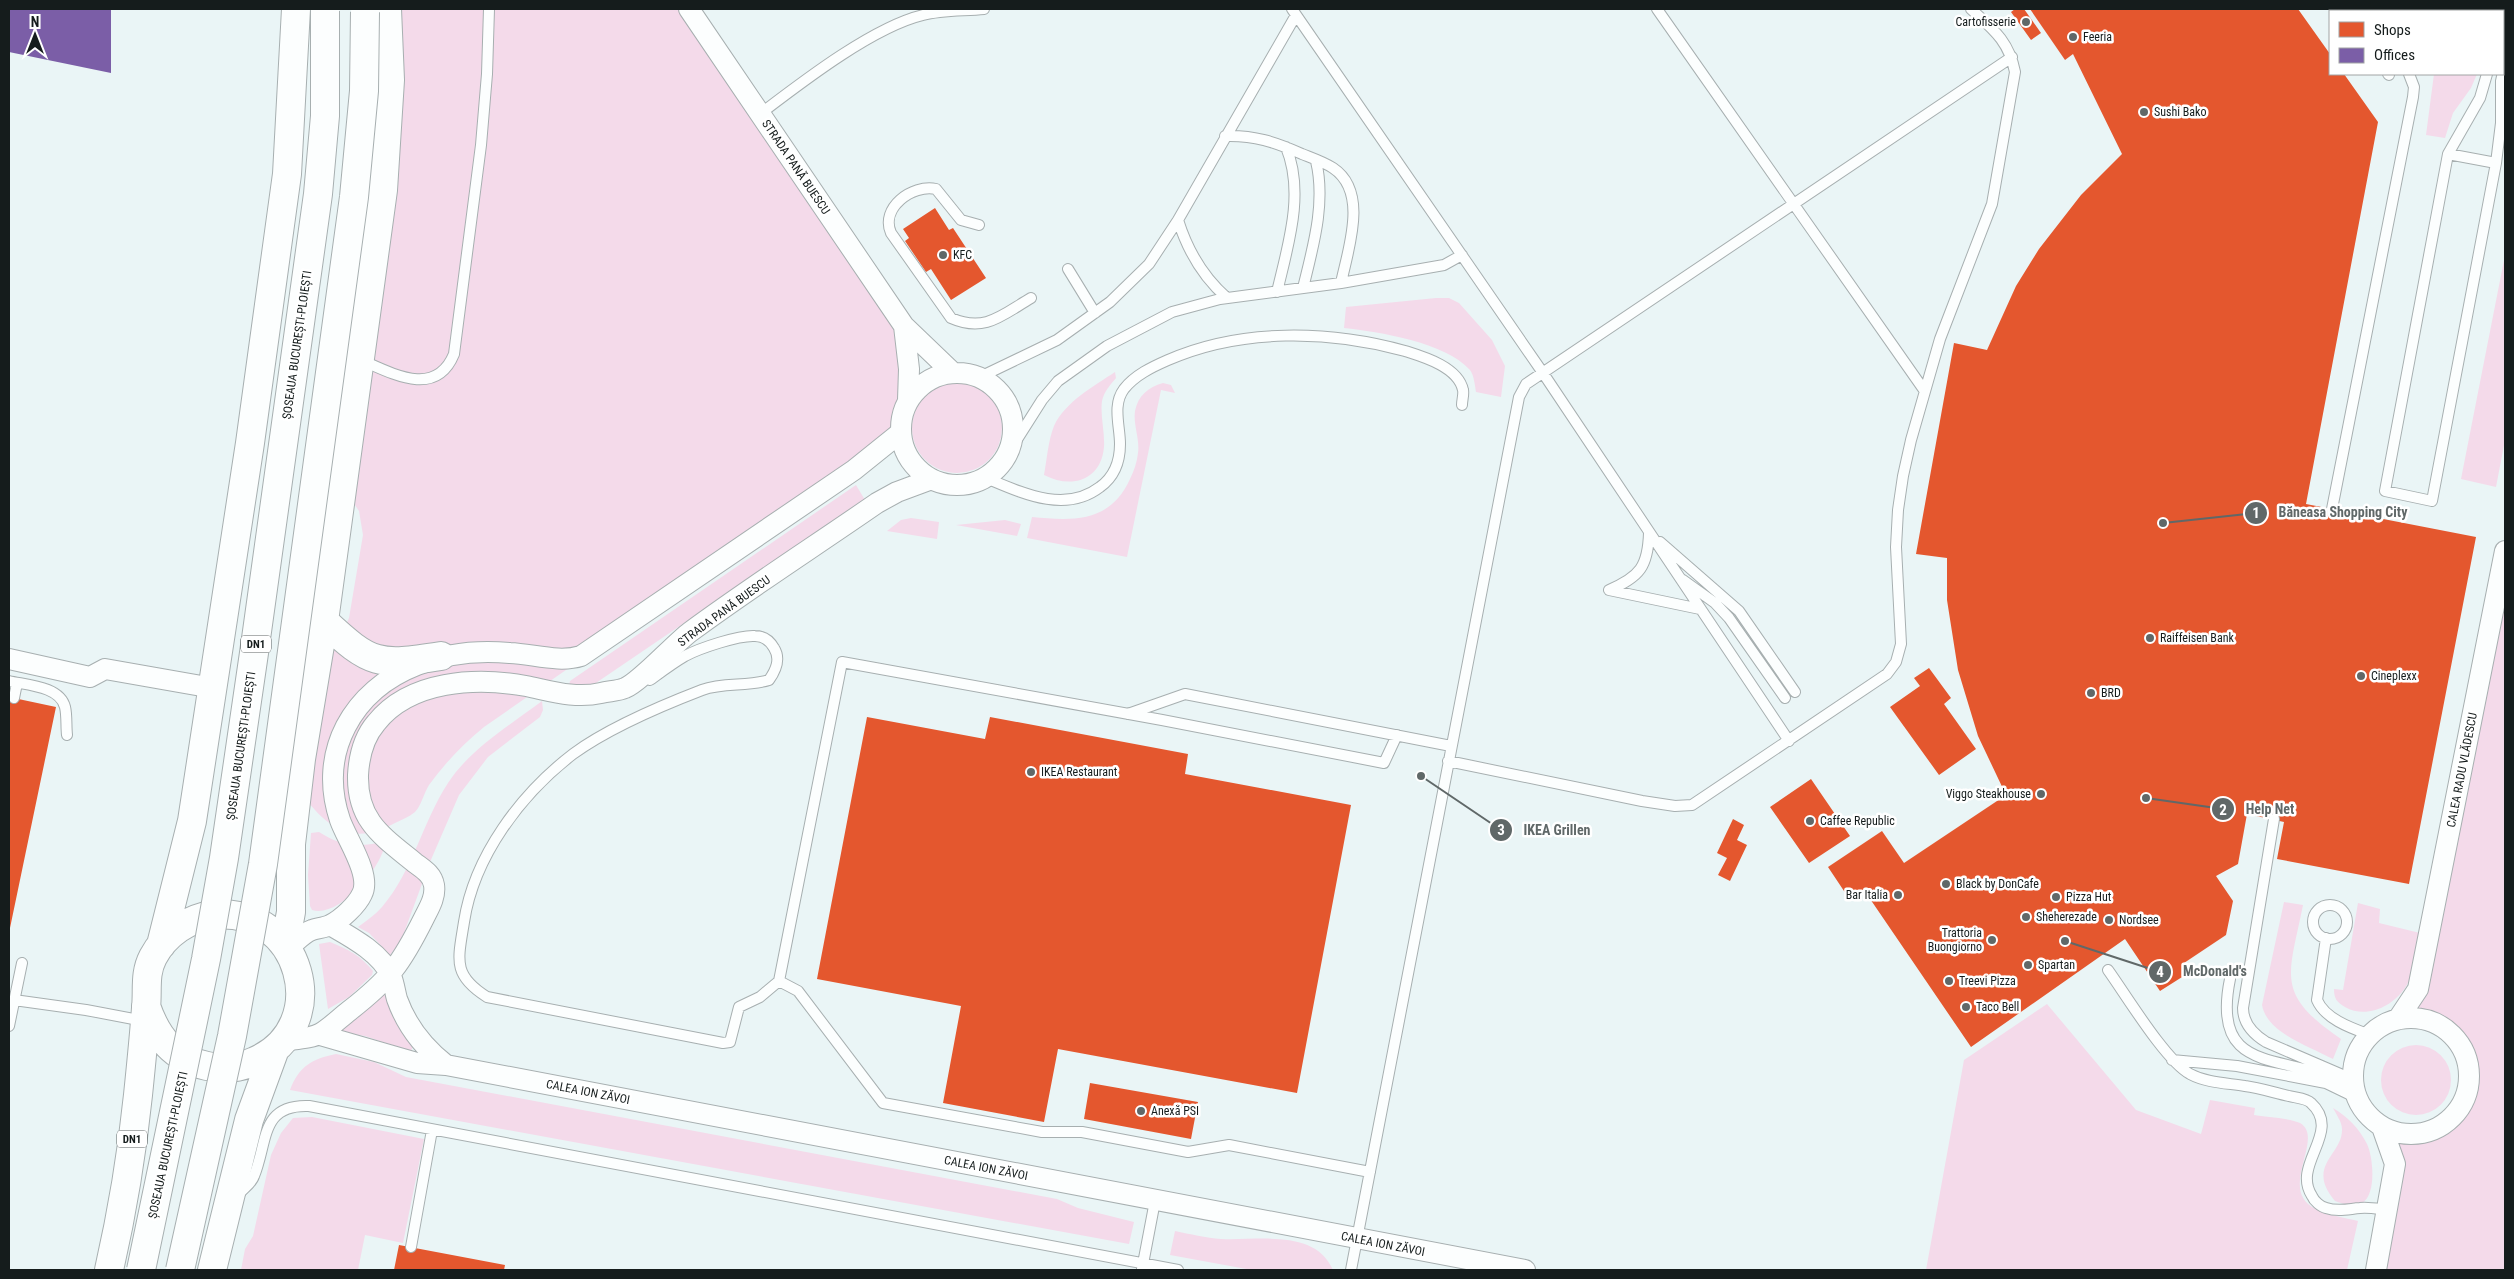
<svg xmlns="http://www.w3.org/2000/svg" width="2514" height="1279" font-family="'Roboto Condensed',sans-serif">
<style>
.green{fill:#f4daea}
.shops{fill:#e4572e}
.offices{fill:#7b5ea7}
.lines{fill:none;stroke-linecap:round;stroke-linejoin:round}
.lane-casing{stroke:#a7afb0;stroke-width:12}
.street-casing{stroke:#a7afb0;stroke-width:22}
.highway-casing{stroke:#a7afb0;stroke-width:30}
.lane{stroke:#fcfefe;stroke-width:10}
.street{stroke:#fcfefe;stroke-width:20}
.highway{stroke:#fcfefe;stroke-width:28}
.highway-bridge-casing{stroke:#a7afb0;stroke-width:30;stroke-linecap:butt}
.highway-bridge{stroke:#fcfefe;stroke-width:28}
.poi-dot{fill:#606868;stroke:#fff;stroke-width:2}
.labels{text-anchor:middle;stroke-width:5;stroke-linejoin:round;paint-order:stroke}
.shield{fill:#fff;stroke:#5b6060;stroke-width:1}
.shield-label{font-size:11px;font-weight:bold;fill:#151c1c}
.poi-label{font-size:12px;fill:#151c1c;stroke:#fff;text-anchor:start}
.street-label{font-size:12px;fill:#151c1c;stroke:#fff}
.leader{fill:none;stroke:#606868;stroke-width:2}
.callout-dot{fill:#606868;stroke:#fff;stroke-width:2}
.mark-label{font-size:15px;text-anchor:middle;font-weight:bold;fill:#fff}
.callout-label{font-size:14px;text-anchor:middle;font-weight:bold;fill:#606868;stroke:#fff;stroke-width:5;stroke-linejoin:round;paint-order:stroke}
</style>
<rect width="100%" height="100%" fill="#eaf5f6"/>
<!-- green -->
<path class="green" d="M387,9h302l215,317 4,74 -7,19 -1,14 -46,37 -370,257c-21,17 -39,36 -55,58 -5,8 -8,21 -14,27 -6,5 -14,8 -20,11 -46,26 -72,1 -98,-36l13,-86 39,-83 14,-83 -4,-24 -17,-25z
M2404,9h85v2h-83z
M2434,74h43l-6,14 -18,25 -8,25 -19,-3z
M2505,255v185l-9,47 -35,-8z
M1436,298h13l10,5 33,37 13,26 -4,31 -25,-5c-1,-6 -2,-17 -6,-22 -25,-28 -91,-38 -126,-42l2,-21z
M1115,372l1,6c-6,7 -12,14 -14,23 -2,15 3,31 2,46 -3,34 -33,42 -60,28 3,-16 4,-34 10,-49 11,-24 40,-40 61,-54z
M1163,383l8,2 4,8 -14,-3 -34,167 -100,-19 5,-21c41,4 78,6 98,-38 4,-8 7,-17 8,-26 2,-14 -5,-28 -3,-42 3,-15 13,-24 28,-28z
M912 428a45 45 0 1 1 90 0a45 45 0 1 1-90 0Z
M856,485l9,15 -300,204 5,-23z
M911,518l28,4 -2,17 -50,-8 14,-11z
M1005,520l16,4 -4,12 -61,-11z
M2505,550v720h-129l26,-136c20,1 43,-3 55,-22 4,-5 5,-15 7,-22 2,-6 5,-12 5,-19 4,-32 -33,-52 -60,-54z
M542,701l1,9 -3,7 -52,40 -29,38 -29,67 -29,79 -11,14 -21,-22 -11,-6c8,-6 17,-12 24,-20 31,-36 40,-84 66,-124 23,-35 61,-57 94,-82z
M319,832c19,12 35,16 58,11l7,5c-6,23 -45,70 -72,62l-2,-4 -2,-31 3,-42z
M2284,902l19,3c-14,71 -29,88 38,134l-8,20c-24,-13 -66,-26 -71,-54z
M2358,903l22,6 -1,14 41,10c-4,17 -5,41 -15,55 -13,19 -39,31 -60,19 -8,-5 -11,-8 -11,-18l9,1z
M330,942c18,7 31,14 43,29l-1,4 -23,22 -21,12 -9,-65z
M383,992l7,9 23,45 -2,6 -46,-16 -26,-4z
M2047,1004l89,106 65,24 9,-34 45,8 -1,7c11,2 36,3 46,8 26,15 -24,67 16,86 13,6 29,9 42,12l-11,49h-421l38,-210z
M2381 1080a35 35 0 1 1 70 0a35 35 0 1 1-70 0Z
M336,1054l38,8 32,15 651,122 21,9 56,14 -5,22 -839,-154c9,-24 22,-31 46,-36z
M2333,1108c15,9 26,20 34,36 6,12 10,51 -5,59 -8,4 -19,1 -27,-2 -30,-36 8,-46 7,-72 0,-7 -6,-15 -9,-21z
M312,1117l112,22 -21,104 -38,-8 -7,35h-117l4,-21 8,-13 18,-81 10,-22 12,-15z
M1175,1231c15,3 31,7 46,8 37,2 94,-11 112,31h-81l-82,-15z"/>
<!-- shops -->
<path class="shops" d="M2015,9h9l17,24 -10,7 -20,-28z
M2030,9h268l32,45v20h14l34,48 -72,382 170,33 -67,347 -132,-25 7,-37 -37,-8 -9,50 -22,12 17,25 -7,34 -42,28 6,9 -30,19 -35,-52 -154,108 -107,-157 -14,10 -22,-33 54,-36 22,32 102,-68 -28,-59 -20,-66 -11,-70v-42l-31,-4 38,-211 33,7 29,-64 23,-37 42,-54 41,-41 -49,-100 -8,6z
M935,208l14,22 4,-2 33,50 -35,22 -20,-31 -5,3 -21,-31 4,-3 -6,-9z
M1929,668l22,30 -7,6 32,45 -37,26 -49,-68 30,-21 -6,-8z
M9,697l47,10 -46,221h-1z
M867,717l118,22 5,-22 198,37 -3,20 166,31 -54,288 -239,-44 -14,73 -101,-19 18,-97 -144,-27z
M1811,779l39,57 -41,27 -39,-56z
M1733,819l11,6 -7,15 10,5 -17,36 -12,-6 9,-17 -10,-5z
M1090,1083l108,19 -7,37 -107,-20z
M399,1245l106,20 -1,5h-110z"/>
<!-- offices -->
<path class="offices" d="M9,9h102v64l-102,-21z"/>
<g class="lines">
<defs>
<path id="lane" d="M1292,9l251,364 246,368
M1657,9l267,381
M2343,9l2,2
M2366,9l2,2
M2388,9l2,2
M2498,11v-2
M2388,74l1,1
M760,114c42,-32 113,-87 163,-99 19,-5 42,-4 61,-6
M1225,136c29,-1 50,6 77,18 10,4 22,8 31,14 36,24 15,81 8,115
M2448,154l48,9 -64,338 -47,-10z
M2448,154l32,-56 7,-24
M2496,163l5,-40v-42l4,-18
M1178,220c10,32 25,57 49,78
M979,225l-18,-5 -25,-31c-24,-5 -56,19 -45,44l60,85c34,15 51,-3 80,-20
M1068,269l27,44
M1303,288c10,-41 23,-85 13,-127
M1277,292c11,-47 28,-99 9,-145
M361,360c32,14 75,38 93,-6l27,-209 6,-71 2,-65
M980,377l77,-37 53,-38 39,-38 29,-44 118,-205
M1009,452l33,-52 16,-19 49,-35 65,-34 48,-13 121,-16 103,-18 18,-10
M986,478c36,15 79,36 114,9 14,-10 20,-26 20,-43 0,-18 -8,-39 4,-55 11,-14 28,-22 44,-29 73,-32 161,-30 237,-9 19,6 53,16 58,39 1,4 -1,10 -1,15
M2332,509l81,-412 1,-10 -5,-13
M1649,533c-1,33 -9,44 -40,57l91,19
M1660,542l79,69 56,81
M1683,580l32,23 14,15 56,80
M650,680c11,-8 23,-17 35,-24 15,-8 54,-21 70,-20 9,0 15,5 19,12 7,11 2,22 -5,32 -22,7 -45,2 -67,10 -39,15 -95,39 -129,64 -52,40 -99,102 -109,168 -6,38 -12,53 23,75l236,46 7,-1 9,-35 21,-10 19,-16 63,-319 320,58 222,43 13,-28
M9,681c17,4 51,5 56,26 2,8 1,19 2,28
M14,698l3,-15
M1128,714l57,-20 266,52
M1448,761l194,40 33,5 17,-1 195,-131 9,-12 5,-18 -5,-97 2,-37 5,-34 8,-36 29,-101 52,-135 23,-132c-6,-31 -22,-43 -44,-63
M2274,819l-31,189c0,16 10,26 23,34l86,37
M2313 922a17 17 0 1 1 34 0a17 17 0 1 1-34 0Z
M2326,938l-9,62c8,19 34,28 53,35
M2108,970c18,25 57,90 82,104 17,9 36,9 55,12 15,2 30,7 44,10 7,2 17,2 22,7 32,29 -20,61 1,93 2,5 9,11 14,12 12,4 22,1 34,0 9,-1 18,1 26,2
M2230,979c-18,88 40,77 99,97 9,3 17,8 25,12
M779,981l19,10 85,112 159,29h40l106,20 41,-7 141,27
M9,1001l5,-1 72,10 58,11
M9,1026l13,-63
M2172,1060l65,6 89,17 31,15
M239,1194c5,-6 13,-11 15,-18 14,-34 6,-72 55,-70l869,164
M411,1247l21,-117
M1142,1269l13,-68
M1351,1270l168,-873 7,-13 486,-327"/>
<path id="street" d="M689,9l215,317 48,46
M904,326l5,43 -1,31
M901 429a56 56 0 1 1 112 0a56 56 0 1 1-112 0Z
M9,659l81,18 15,-8 108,19
M330,925c21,12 51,28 61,51 3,7 4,16 6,23 10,28 26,48 49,66
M288,948c7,-5 15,-15 24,-18 5,-2 12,-2 18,-5 11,-5 27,-20 32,-31 10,-19 -16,-56 -22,-74 -23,-68 13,-130 77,-155 30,-12 61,-15 93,-12 23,1 49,10 71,3l273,-186 46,-37
M2353 1076a58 58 0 1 1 116 0a58 58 0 1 1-116 0Z
M2398,1019l20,-30 87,-438
M320,1035l97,28 29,2 1079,205
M282,1041c12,-2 29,-2 39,-8 10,-6 19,-15 28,-22 41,-32 52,-47 75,-93 5,-10 12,-21 10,-33 -2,-11 -11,-16 -19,-22 -33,-27 -58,-42 -57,-88 1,-18 6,-38 18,-52 34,-43 100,-46 150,-37 25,5 49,13 75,7 8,-2 17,-2 24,-5 15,-6 49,-44 65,-56 61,-45 125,-86 187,-129l20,-11 35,-13
M2376,1270l19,-106 -13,-37"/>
<path id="highway" d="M324,621c47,44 54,45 117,35
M285,944l6,-32v-68l10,-85 23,-138 59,-431 7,-110 -3,-71
M161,945l31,-124 58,-378 37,-269 9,-165
M109,1270c13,-57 23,-117 29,-175 3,-29 6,-58 8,-87 2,-18 -2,-34 7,-51 12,-23 36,-39 60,-42 88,-10 122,111 42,146 -15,7 -31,9 -48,5 -33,-7 -50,-28 -61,-60
M212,1270l37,-150 26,-71"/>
</defs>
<!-- lane casing -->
<use href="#lane" class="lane-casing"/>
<!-- street casing -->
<use href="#street" class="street-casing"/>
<!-- highway casing -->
<use href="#highway" class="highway-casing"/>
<!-- lane -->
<use href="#lane" class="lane"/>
<!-- street -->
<use href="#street" class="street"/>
<!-- highway -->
<use href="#highway" class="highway"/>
<defs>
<path id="highway-bridge" d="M141,1270l65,-311 18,-101 30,-205 64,-459 7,-78v-105
M180,1270l52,-234 31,-172 91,-667 10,-106 1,-79"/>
</defs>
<!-- highway-bridge casing -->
<use href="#highway-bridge" class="highway-bridge-casing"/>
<!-- highway-bridge -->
<use href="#highway-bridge" class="highway-bridge"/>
</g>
<!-- markers -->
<g class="poi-dot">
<circle cx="2026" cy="22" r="5"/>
<circle cx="2073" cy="37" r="5"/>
<circle cx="2144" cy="112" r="5"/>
<circle cx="943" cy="255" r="5"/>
<circle cx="2150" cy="638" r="5"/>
<circle cx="2361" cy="676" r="5"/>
<circle cx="2091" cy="693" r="5"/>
<circle cx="1031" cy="772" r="5"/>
<circle cx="2041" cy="794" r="5"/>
<circle cx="1810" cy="821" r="5"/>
<circle cx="1946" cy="884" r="5"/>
<circle cx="1898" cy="895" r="5"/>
<circle cx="2056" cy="897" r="5"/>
<circle cx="2026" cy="917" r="5"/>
<circle cx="2109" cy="920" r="5"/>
<circle cx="1992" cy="940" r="5"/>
<circle cx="2028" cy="965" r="5"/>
<circle cx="1949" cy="981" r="5"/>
<circle cx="1966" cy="1007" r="5"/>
<circle cx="1141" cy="1111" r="5"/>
</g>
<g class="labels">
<!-- shield labels -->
<g class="shield">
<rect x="241" y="635.5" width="30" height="17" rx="4"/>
<rect x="117" y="1130.5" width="30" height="17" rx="4"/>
</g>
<g class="shield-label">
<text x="256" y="648">DN1</text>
<text x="132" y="1143">DN1</text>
</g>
<!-- poi labels -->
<g class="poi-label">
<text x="2016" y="26" text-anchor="end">Cartofisserie</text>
<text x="2083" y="41">Feeria</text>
<text x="2154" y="116">Sushi Bako</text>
<text x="953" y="259">KFC</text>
<text x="2160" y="642">Raiffeisen Bank</text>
<text x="2371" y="680">Cineplexx</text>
<text x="2101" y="697">BRD</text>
<text x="1041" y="776">IKEA Restaurant</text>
<text x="2031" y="798" text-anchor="end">Viggo Steakhouse</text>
<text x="1820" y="825">Caffee Republic</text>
<text x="1956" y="888">Black by DonCafe</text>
<text x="1888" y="899" text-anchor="end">Bar Italia</text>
<text x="2066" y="901">Pizza Hut</text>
<text x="2036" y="921">Sheherezade</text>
<text x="2119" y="924">Nordsee</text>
<text x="1982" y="937" text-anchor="end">Trattoria<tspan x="1982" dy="14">Buongiorno</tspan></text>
<text x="2038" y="969">Spartan</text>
<text x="1959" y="985">Treevi Pizza</text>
<text x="1976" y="1011">Taco Bell</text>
<text x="1151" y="1115">Anexă PSI</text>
</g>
<!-- street labels -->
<g class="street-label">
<text transform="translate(796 167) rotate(56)" y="4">STRADA PANĂ BUESCU</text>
<text transform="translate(297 345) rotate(-82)" y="4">ȘOSEAUA BUCUREȘTI-PLOIEȘTI</text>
<text transform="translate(724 611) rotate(-36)" y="4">STRADA PANĂ BUESCU</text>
<text transform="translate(241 746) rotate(-82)" y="4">ȘOSEAUA BUCUREȘTI-PLOIEȘTI</text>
<text transform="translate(2462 770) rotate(-79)" y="4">CALEA RADU VLĂDESCU</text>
<text transform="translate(588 1092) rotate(11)" y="4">CALEA ION ZĂVOI</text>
<text transform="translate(168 1145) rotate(-78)" y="4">ȘOSEAUA BUCUREȘTI-PLOIEȘTI</text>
<text transform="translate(986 1168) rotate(11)" y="4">CALEA ION ZĂVOI</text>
<text transform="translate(1383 1244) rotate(11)" y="4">CALEA ION ZĂVOI</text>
</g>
</g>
<!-- callouts -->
<path class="leader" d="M2163 523L2256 513M2146 798L2223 809M1421 776L1501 830M2065 941L2160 972"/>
<g class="callout-dot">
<circle cx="2163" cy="523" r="5"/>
<circle cx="2146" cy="798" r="5"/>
<circle cx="1421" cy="776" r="5"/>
<circle cx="2065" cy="941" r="5"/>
<circle cx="2256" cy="513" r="12"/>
<circle cx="2223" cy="809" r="12"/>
<circle cx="1501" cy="830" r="12"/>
<circle cx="2160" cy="972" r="12"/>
</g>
<g class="mark-label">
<text x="2256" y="518">1</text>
<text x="2223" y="815">2</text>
<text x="1501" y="835">3</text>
<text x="2160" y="977">4</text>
</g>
<g class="callout-label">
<text x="2343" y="517">Băneasa Shopping City</text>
<text x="2270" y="814">Help Net</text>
<text x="1557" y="835">IKEA Grillen</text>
<text x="2215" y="976">McDonald's</text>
</g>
<!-- border -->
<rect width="2514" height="1279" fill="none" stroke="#151c1c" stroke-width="20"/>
<!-- legend -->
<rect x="2329" y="10" width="175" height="65" fill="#ffffff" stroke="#a1a4a4"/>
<rect x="2339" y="22" width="25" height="15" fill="#e4572e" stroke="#a1a4a4"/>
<text x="2374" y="35" font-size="15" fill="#151c1c">Shops</text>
<rect x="2339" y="48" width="25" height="15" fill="#7b5ea7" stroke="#a1a4a4"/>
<text x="2374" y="60" font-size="15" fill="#151c1c">Offices</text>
<!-- north arrow -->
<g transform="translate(35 35)" stroke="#ffffff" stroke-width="4" paint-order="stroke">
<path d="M0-4L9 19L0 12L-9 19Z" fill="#151c1c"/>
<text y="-8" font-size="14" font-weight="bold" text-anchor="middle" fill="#151c1c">N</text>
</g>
</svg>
